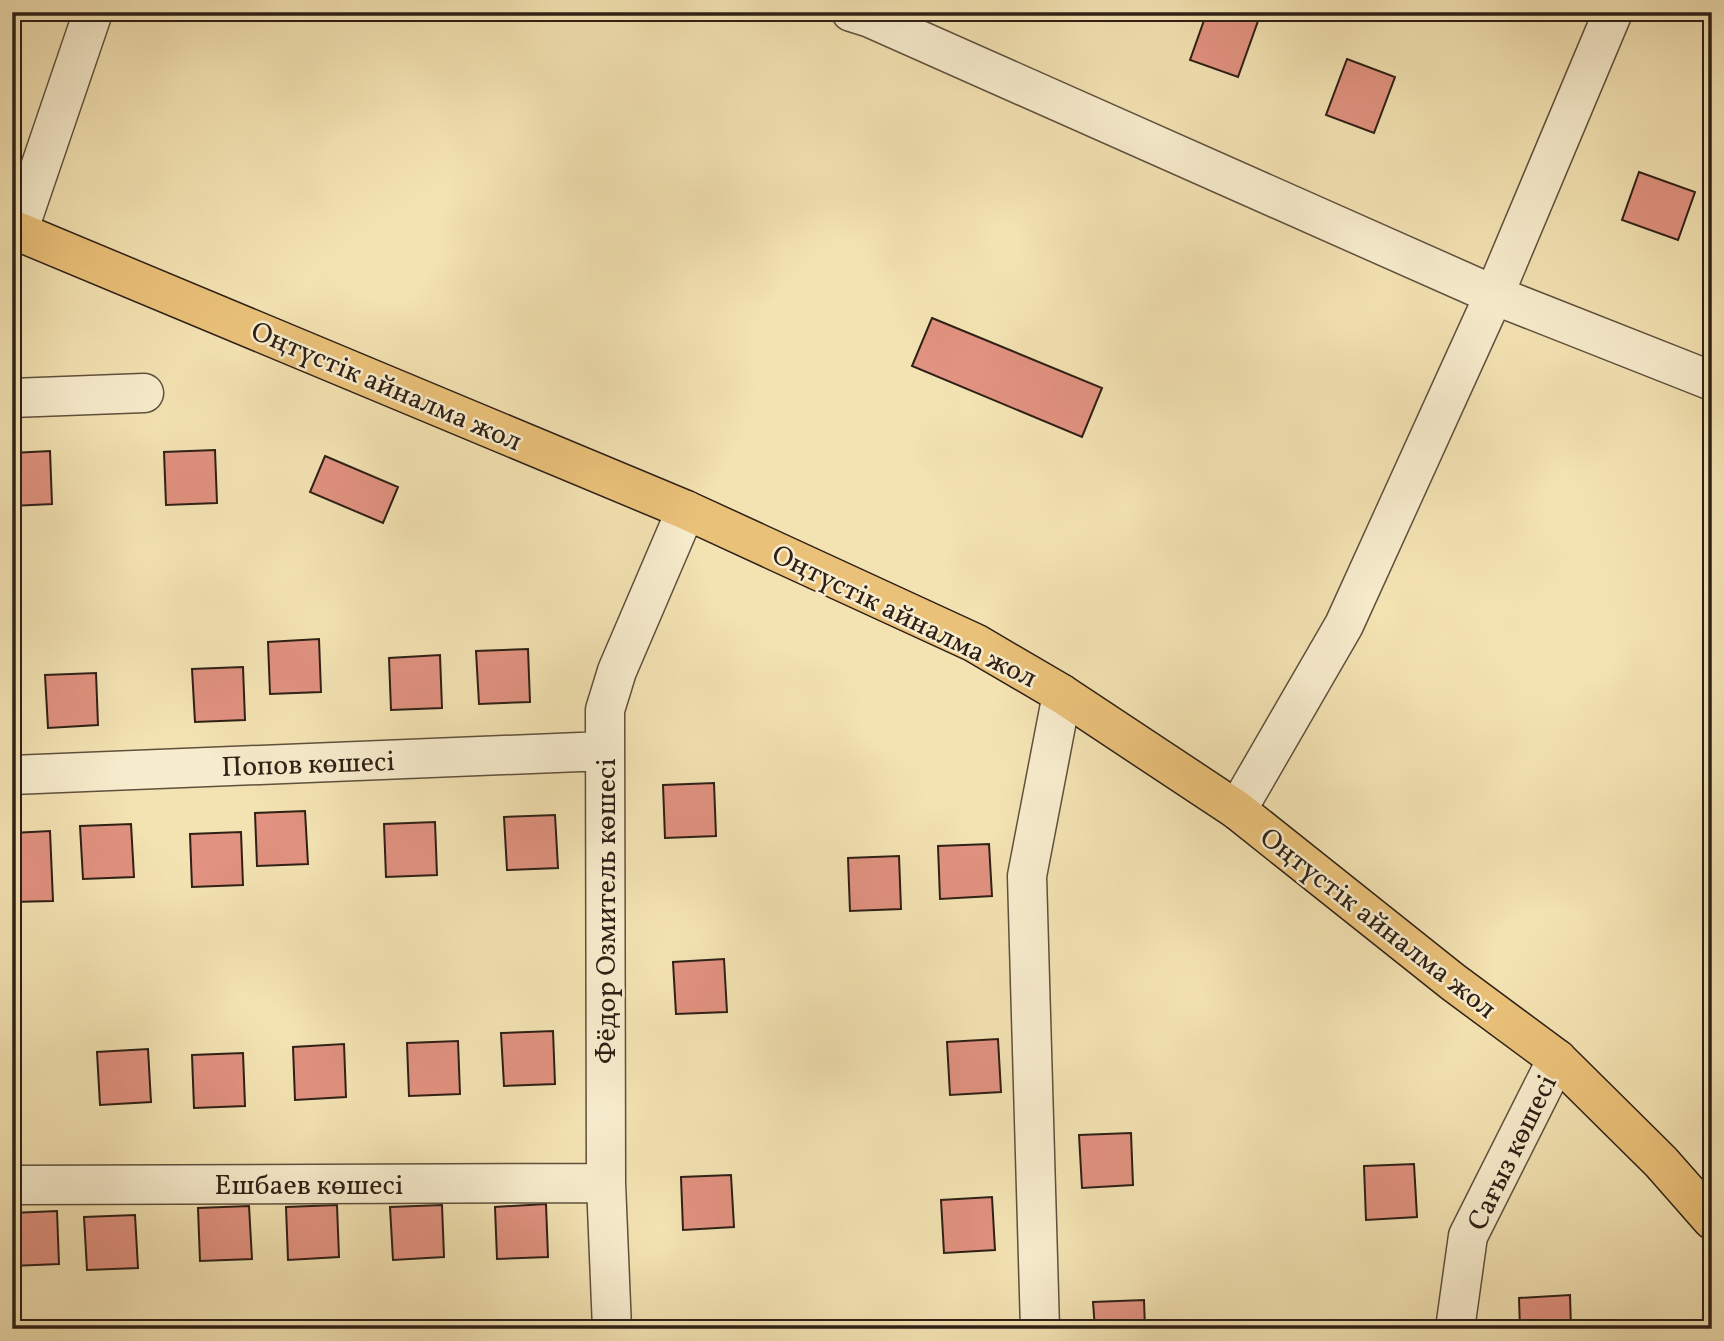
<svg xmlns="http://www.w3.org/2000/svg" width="1724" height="1341" font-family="Vollkorn,serif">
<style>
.building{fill:#e19280;stroke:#2e2016;stroke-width:2}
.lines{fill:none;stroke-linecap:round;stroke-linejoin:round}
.minor-casing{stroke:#5f503d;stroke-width:41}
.highway-casing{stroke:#2e2016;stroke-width:41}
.minor{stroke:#f7eccd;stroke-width:38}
.highway{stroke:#eac179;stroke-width:38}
.labels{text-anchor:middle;stroke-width:5;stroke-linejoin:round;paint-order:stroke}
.street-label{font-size:28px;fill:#2e2016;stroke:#f7eccd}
</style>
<rect width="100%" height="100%" fill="#f3e2b2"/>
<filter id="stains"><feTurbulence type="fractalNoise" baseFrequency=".00286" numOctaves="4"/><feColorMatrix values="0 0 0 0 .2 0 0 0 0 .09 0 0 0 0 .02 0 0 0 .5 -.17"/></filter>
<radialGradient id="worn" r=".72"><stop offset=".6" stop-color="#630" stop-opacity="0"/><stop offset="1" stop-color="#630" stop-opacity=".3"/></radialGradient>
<!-- building -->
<path class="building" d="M1086,12h28l-3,9z
M1207,12h27l24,9 -20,56 -48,-17z
M1347,59l48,18 -21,56 -48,-18z
M1639,172l56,20 -17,48 -56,-20z
M932,318l170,70 -20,49 -170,-71z
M215,450l2,53 -51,2 -2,-53z
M50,451l2,53 -40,2v-53z
M325,456l73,31 -15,36 -73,-31z
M319,639l2,53 -51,2 -2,-52z
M528,649l2,53 -51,2 -3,-53z
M440,655l2,53 -51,2 -2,-52z
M243,667l2,53 -50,2 -3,-53z
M96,673l2,52 -50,3 -3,-53z
M714,783l2,53 -51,2 -2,-53z
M305,811l3,53 -51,2 -2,-53z
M555,815l3,53 -51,2 -3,-53z
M435,822l2,53 -51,2 -2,-53z
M131,824l3,53 -51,2 -3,-53z
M50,831l3,70 -41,1v-69z
M241,832l2,53 -51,2 -2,-53z
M989,844l3,52 -52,3 -2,-53z
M899,856l2,53 -51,2 -2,-53z
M724,959l3,53 -51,2 -3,-52z
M553,1031l2,53 -51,2 -3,-53z
M998,1039l3,53 -51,3 -3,-53z
M458,1041l2,53 -51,2 -2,-53z
M344,1044l2,53 -51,3 -2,-53z
M148,1049l3,53 -51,3 -3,-53z
M243,1053l2,53 -51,2 -2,-53z
M1131,1133l2,52 -51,3 -3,-53z
M1414,1164l3,53 -51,3 -2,-54z
M731,1175l3,52 -51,3 -2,-53z
M992,1197l3,53 -51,3 -3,-53z
M546,1204l2,53 -51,2 -2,-52z
M337,1205l2,52 -51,3 -2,-53z
M442,1205l2,52 -51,3 -3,-53z
M249,1206l3,53 -52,2 -2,-53z
M57,1211l2,53 -47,2v-53z
M135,1215l3,53 -51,2 -3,-53z
M1570,1295l1,34h-51l-1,-31z
M1144,1300l1,29h-50l-2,-27z"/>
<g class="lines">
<defs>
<path id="minor" d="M851,12l19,6 624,277 218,86
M18,232l75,-220
M12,398l132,-5
M12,775l592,-24
M1237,810l107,-185 150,-330 119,-283
M12,1185l594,-2
M612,1329l-6,-146 -1,-473 12,-39 69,-161
M1040,1329l-13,-453 35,-182
M1455,1329l13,-93 89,-177"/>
<path id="highway" d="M12,229l674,281 289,133 87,51 175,116 216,172 104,77 104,103 51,58"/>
</defs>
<!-- minor casing -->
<use href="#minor" class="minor-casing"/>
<!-- highway casing -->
<use href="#highway" class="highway-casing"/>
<!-- minor -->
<use href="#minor" class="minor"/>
<!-- highway -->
<use href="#highway" class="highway"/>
</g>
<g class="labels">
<!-- street labels -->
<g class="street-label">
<text transform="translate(387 385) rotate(23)" y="10">Оңтүстік айналма жол</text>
<text transform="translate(905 615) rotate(26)" y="10">Оңтүстік айналма жол</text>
<text transform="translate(308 763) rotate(-2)" y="10">Попов көшесі</text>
<text transform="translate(605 911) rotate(-90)" y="10">Фёдор Озмитель көшесі</text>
<text transform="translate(1379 922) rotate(38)" y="10">Оңтүстік айналма жол</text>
<text transform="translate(1511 1152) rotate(-64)" y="10">Сағыз көшесі</text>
<text x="309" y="1194">Ешбаев көшесі</text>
</g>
</g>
<!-- margin -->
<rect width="1724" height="1341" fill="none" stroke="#f3e2b2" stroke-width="42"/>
<rect x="14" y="14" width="1696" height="1313" fill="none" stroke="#2e2016" stroke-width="3.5"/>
<rect x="21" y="21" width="1682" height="1299" fill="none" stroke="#2e2016" stroke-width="2"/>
<rect width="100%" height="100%" filter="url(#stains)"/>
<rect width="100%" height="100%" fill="url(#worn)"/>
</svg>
